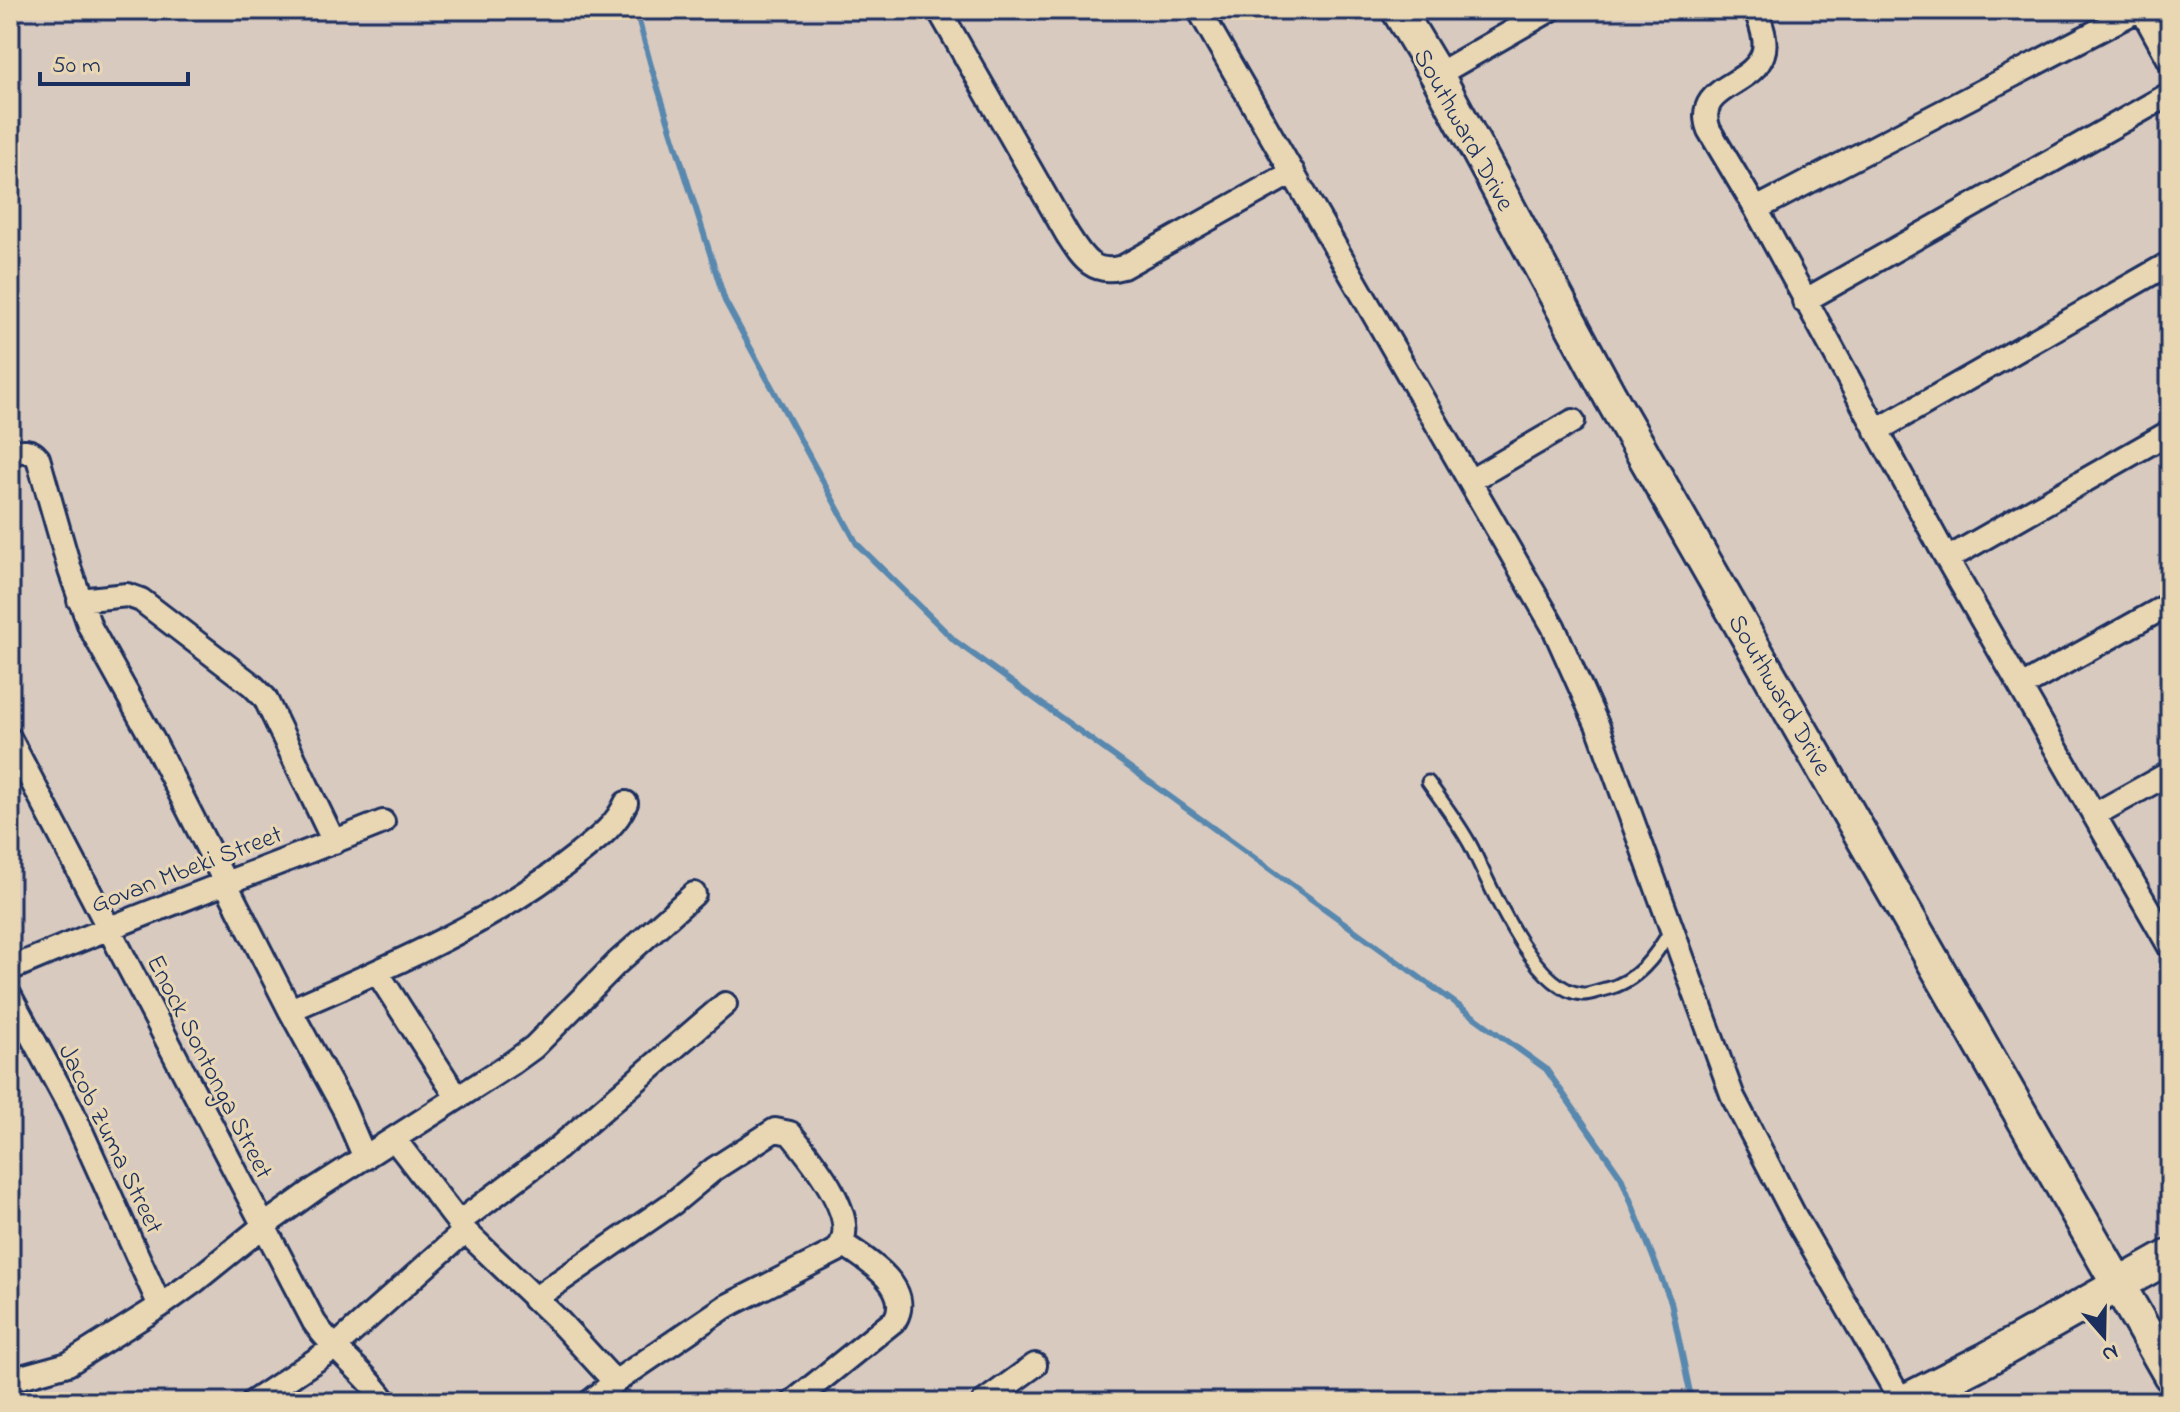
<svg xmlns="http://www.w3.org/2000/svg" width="2180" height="1412" font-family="'Indie Flower',sans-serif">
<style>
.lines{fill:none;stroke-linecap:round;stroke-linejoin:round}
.stream{stroke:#5988ae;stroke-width:6}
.lane-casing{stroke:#1b2f5e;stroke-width:17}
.street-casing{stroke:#1b2f5e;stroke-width:28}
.secondary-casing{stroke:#1b2f5e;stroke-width:38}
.lane{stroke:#e9d7b4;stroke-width:11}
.street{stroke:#e9d7b4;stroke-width:22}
.secondary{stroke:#e9d7b4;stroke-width:32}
.labels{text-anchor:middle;stroke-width:6;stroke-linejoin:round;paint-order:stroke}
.street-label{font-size:26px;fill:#1b2f5e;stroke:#e9d7b4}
</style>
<rect width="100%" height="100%" fill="#d9cac0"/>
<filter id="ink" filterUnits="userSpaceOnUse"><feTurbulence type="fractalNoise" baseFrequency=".0125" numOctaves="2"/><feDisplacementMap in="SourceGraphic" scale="16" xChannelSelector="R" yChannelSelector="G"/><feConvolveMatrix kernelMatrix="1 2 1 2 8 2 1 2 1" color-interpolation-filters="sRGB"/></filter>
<g filter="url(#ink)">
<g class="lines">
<!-- stream -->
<path class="stream" d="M636,10l15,56 74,235 132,243 98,97 591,428 75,108 50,125 21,100"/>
<defs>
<path id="lane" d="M1428,782c15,21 32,43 44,66 19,39 61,142 110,146 7,1 17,-4 24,-5 31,-7 50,-33 65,-60"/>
<path id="street" d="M939,10l128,224c15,23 25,42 56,33l170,-95
M1199,10l354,616 46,103 134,368 60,116 109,189
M1756,10c4,13 12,30 7,44 -11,33 -71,32 -54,76l47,79 191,350 223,388
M2142,10l28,51
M1437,75l113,-65
M1756,209l382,-199
M1804,301l366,-207
M1876,431l294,-168
M10,453c11,-3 21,-4 28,5l32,112 20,57 64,115 136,268 53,97 22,51
M1470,481l103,-60
M1947,559l223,-127
M79,600l48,-5 14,5 111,85 13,13 69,144
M2021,687l149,-83
M10,739l304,583c20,30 51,49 72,80
M2094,815l76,-42
M10,969c123,-53 249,-97 373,-147
M377,972l80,125
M10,996l62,115 88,195
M290,1010c99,-43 201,-86 286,-154 20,-16 39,-29 50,-53
M395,1140l70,91 92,88 58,63
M458,1223l100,-75 167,-144
M534,1299l139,-96 41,-34 61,-39 15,3c20,24 75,89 46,118l-111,56 -110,75 -25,20
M10,1380l58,-16 92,-58 35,-25 67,-54 53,-38 197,-126 22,-16 83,-84 77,-69
M253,1402l81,-54 131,-117
M793,1402l102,-82c19,-32 -29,-61 -52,-76
M984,1402l51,-37"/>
<path id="secondary" d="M1398,10l39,65 173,321 560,979
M1903,1402l82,-42 185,-104"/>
</defs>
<!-- lane casing -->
<use href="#lane" class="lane-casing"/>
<!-- street casing -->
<use href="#street" class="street-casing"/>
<!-- secondary casing -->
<use href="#secondary" class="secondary-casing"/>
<!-- lane -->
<use href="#lane" class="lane"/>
<!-- street -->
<use href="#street" class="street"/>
<!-- secondary -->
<use href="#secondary" class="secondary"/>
</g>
</g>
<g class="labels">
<!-- street labels -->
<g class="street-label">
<text transform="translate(1465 129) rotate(61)" y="9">Southward Drive</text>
<text transform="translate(1781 694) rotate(60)" y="9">Southward Drive</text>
<text transform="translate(186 868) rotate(-21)" y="9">Govan Mbeki Street</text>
<text transform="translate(211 1066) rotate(63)" y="9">Enock Sontonga Street</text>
<text transform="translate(112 1138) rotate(64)" y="9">Jacob Zuma Street</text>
</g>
</g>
<!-- margin -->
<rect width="2180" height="1412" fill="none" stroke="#e9d7b4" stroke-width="40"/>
<rect x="20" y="20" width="2140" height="1372" fill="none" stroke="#1b2f5e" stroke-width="3" filter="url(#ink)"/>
<!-- north arrow -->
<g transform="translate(2104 1336) rotate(160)" stroke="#e9d7b4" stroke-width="6" paint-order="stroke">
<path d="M0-6L14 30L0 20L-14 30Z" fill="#1b2f5e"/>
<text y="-12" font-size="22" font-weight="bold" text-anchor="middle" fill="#1b2f5e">N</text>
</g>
<!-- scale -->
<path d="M40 72v12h148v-12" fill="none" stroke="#1b2f5e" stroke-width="4"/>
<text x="52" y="72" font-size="24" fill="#1b2f5e" stroke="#e9d7b4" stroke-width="6" paint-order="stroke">50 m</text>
</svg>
